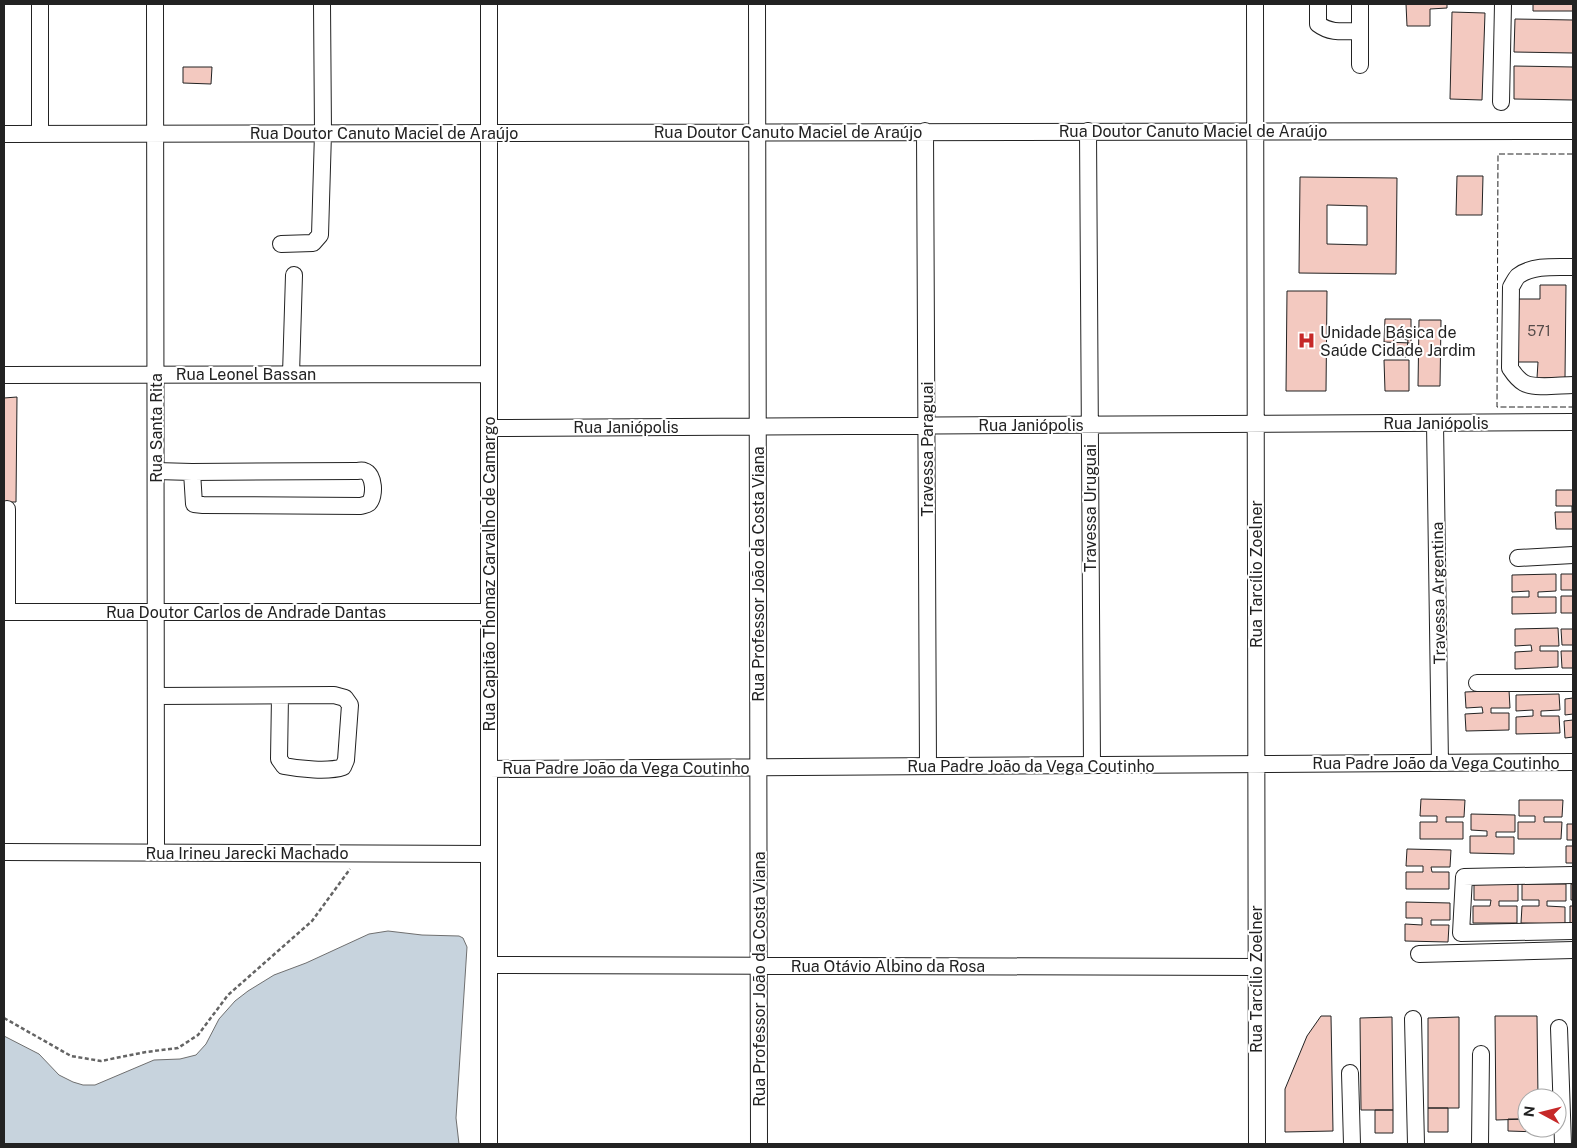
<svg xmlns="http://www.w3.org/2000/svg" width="1577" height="1148" font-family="'Public Sans',sans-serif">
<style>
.water{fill:#c7d3dd;stroke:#6f6f6f}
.building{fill:#f3c9c0;stroke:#222;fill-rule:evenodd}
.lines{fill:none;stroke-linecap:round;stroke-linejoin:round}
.minor-casing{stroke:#222;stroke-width:18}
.path{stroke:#646464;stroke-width:2.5;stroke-dasharray:4 2.5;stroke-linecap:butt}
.minor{stroke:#fff;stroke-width:16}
.fence{stroke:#222;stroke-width:1;stroke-dasharray:6 2.5;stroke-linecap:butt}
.labels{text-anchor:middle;stroke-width:4;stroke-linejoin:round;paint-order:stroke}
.number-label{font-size:14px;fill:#564c4a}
.street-label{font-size:16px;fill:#222;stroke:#fff}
.poi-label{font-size:16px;fill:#222;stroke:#fff;text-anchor:start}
</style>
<rect width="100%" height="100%" fill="#fff"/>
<!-- water -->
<path class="water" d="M388,931l34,4 37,1 4,2 4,9 -11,171 3,26h-455v-108l35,18 20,21 14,7 10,3h12l59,-25 26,-1 16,-4 10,-11 13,-25 16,-18 13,-10 26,-16 32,-12 63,-29z"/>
<!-- building -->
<path class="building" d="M1406,4h41v4l-17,1v17h-23z
M1533,4h40v7h-40z
M1452,12l33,1 -3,87 -32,-1z
M1515,19l58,1v33l-59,-1z
M1514,66l59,1v33l-59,-1z
M183,67h29l-1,17 -28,-1z
M1457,176h26l-1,39h-26z
M1300,177l97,1 -1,96 -97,-1zM1327,205l40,1v39l-40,-1z
M1540,285h26l-1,93h-28l1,-16h-26v-63h28z
M1287,291h40l-1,100h-40z
M1385,319h26v24l-27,-1z
M1419,320h22l-1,66h-22z
M1394,338l14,2 -2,17 -14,-1z
M1384,360h25v31h-24z
M17,397l-1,105h-12v-104z
M1556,490h17v39h-17l-1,-17h17v-6h-16z
M1556,574v17l-18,1v5h18v16l-44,1v-17h17v-6l-17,1v-17z
M1561,574h12v16h-12z
M1561,596h12v17h-12z
M1558,628l1,18h-19v5h18v16l-43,2v-17l17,-1 -1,-6 -16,1v-17z
M1561,629h12v16h-11z
M1561,651h12v17h-11z
M1509,690l1,18h-19v5h18v17l-43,1 -1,-17 18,-1 -1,-6 -16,1 -1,-16z
M1559,694l1,16 -19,1v5h18l1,17 -44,1v-17l17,-1v-6l-17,1v-16z
M1573,698v16l-8,1v-16z
M1573,720v17l-8,1 -1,-17z
M1421,799l44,1 -1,17h-18v5h17v17h-43v-17h17v-6h-17z
M1519,800h44l-1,17h-18v5h18l-1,17h-43v-17h17v-6h-16z
M1471,814l44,1v17h-19v5h18v17l-44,-1v-17h17v-5l-16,-1z
M1567,824h6v16h-6z
M1566,846h7v17h-7z
M1407,849l44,1 -1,17h-19l1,5h17v17h-43v-17h17v-6h-17z
M1474,884h44v17h-19v5h18v17h-44v-17h17l1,-6h-17z
M1522,884h44v17h-19v5l18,1v17l-44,-1 1,-17h17v-6h-17z
M1571,884h2v16h-2z
M1406,902l44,1v17h-19v5h18l-1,17 -43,-1v-17l17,1v-7h-16z
M1570,906h3v17h-3z
M1321,1016h10l2,115 -48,1v-43l22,-53z
M1495,1016h42l1,82h-11v21l-31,1z
M1392,1017l1,93h-32l-1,-92z
M1459,1017v91h-31v-90z
M1428,1108h20v24h-20z
M1375,1110h18v23h-18z
M1508,1119h19v9h12v4l-31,-1z"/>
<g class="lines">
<defs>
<path id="minor" d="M40,4v130
M155,4l1,849
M489,4v1140
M757,4l2,1140
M1255,4l2,1140
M1318,4v20c13,10 27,7 42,7
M1360,65v-61
M1501,102l2,-98
M925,131l3,635
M1088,131l4,634
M4,134l1569,-3
M281,244l32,-1 7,-8 3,-102 -1,-129
M1573,267c-17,0 -41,-2 -55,9 -3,3 -5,8 -7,11l-1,81c4,6 7,11 14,15 11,6 36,2 49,2
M291,374l3,-99
M4,375l485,-1
M1435,423l5,340
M489,428l1084,-6
M156,471l36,1 164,-1c3,0 6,-1 8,0 11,3 11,26 5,32 -3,2 -5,2 -8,3l-158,-1 -9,-1 -2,-32
M7,509v103
M1518,558l55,-3
M4,612h485
M1477,683h96
M156,696l178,-1 11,3 5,7 -4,55 -3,7c-14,5 -44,2 -59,-1l-5,-7 1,-63
M489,769l1084,-7
M4,852l485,2
M1573,875l-109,2 -3,56 112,-2
M1419,954l154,-4
M489,965l767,2
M1413,1019l3,125
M1559,1028l4,116
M1350,1073l2,71
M1480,1144l1,-90"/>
</defs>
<!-- minor casing -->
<use href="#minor" class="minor-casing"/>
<!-- path -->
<path class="path" d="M4,1018l67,38 30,5 45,-9 32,-4 20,-13 30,-40 84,-74 38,-52"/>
<!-- minor -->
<use href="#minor" class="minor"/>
<!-- fence -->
<path class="fence" d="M1573,154h-75l-1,253h76"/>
</g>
<!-- icons -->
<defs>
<symbol id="hospital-bare" viewBox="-9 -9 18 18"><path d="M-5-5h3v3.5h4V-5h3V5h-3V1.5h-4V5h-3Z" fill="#c62828" stroke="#fff" stroke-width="2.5" paint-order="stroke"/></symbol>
</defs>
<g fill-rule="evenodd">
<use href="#hospital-bare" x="1294" y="328" width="25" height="25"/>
</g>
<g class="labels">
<!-- number labels -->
<g class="number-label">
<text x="1539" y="336">571</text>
</g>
<!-- street labels -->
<g class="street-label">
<text x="1193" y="137">Rua Doutor Canuto Maciel de Araújo</text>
<text x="788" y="138">Rua Doutor Canuto Maciel de Araújo</text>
<text x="384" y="139">Rua Doutor Canuto Maciel de Araújo</text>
<text x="246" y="380">Rua Leonel Bassan</text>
<text x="1436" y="429">Rua Janiópolis</text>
<text x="1031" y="431">Rua Janiópolis</text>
<text x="626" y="433">Rua Janiópolis</text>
<text transform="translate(156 428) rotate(-90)" y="6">Rua Santa Rita</text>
<text transform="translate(927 449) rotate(-90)" y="6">Travessa Paraguai</text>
<text transform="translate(1090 508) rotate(-90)" y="6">Travessa Uruguai</text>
<text transform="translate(489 574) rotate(-90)" y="6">Rua Capitão Thomaz Carvalho de Camargo</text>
<text transform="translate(758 574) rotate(-90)" y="6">Rua Professor João da Costa Viana</text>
<text transform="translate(1256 574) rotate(-90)" y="6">Rua Tarcílio Zoelner</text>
<text transform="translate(1438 593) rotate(-91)" y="6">Travessa Argentina</text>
<text x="246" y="618">Rua Doutor Carlos de Andrade Dantas</text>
<text x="1436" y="769">Rua Padre João da Vega Coutinho</text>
<text x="1031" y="772">Rua Padre João da Vega Coutinho</text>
<text x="626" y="774">Rua Padre João da Vega Coutinho</text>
<text x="247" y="859">Rua Irineu Jarecki Machado</text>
<text x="888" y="972">Rua Otávio Albino da Rosa</text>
<text transform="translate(759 979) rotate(-90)" y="6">Rua Professor João da Costa Viana</text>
<text transform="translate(1256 979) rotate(-90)" y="6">Rua Tarcílio Zoelner</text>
</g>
<!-- poi labels -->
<g class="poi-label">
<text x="1320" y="338">Unidade Básica de<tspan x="1320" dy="18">Saúde Cidade Jardim</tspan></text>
</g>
</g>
<!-- border -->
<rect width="1577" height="1148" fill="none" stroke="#222222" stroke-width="10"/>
<!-- north arrow -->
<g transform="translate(1542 1113) rotate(277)"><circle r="24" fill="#ffffff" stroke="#a7a7a7"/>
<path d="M0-4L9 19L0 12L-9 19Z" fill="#c62828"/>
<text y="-8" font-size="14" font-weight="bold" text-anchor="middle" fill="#222222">N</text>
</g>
</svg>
